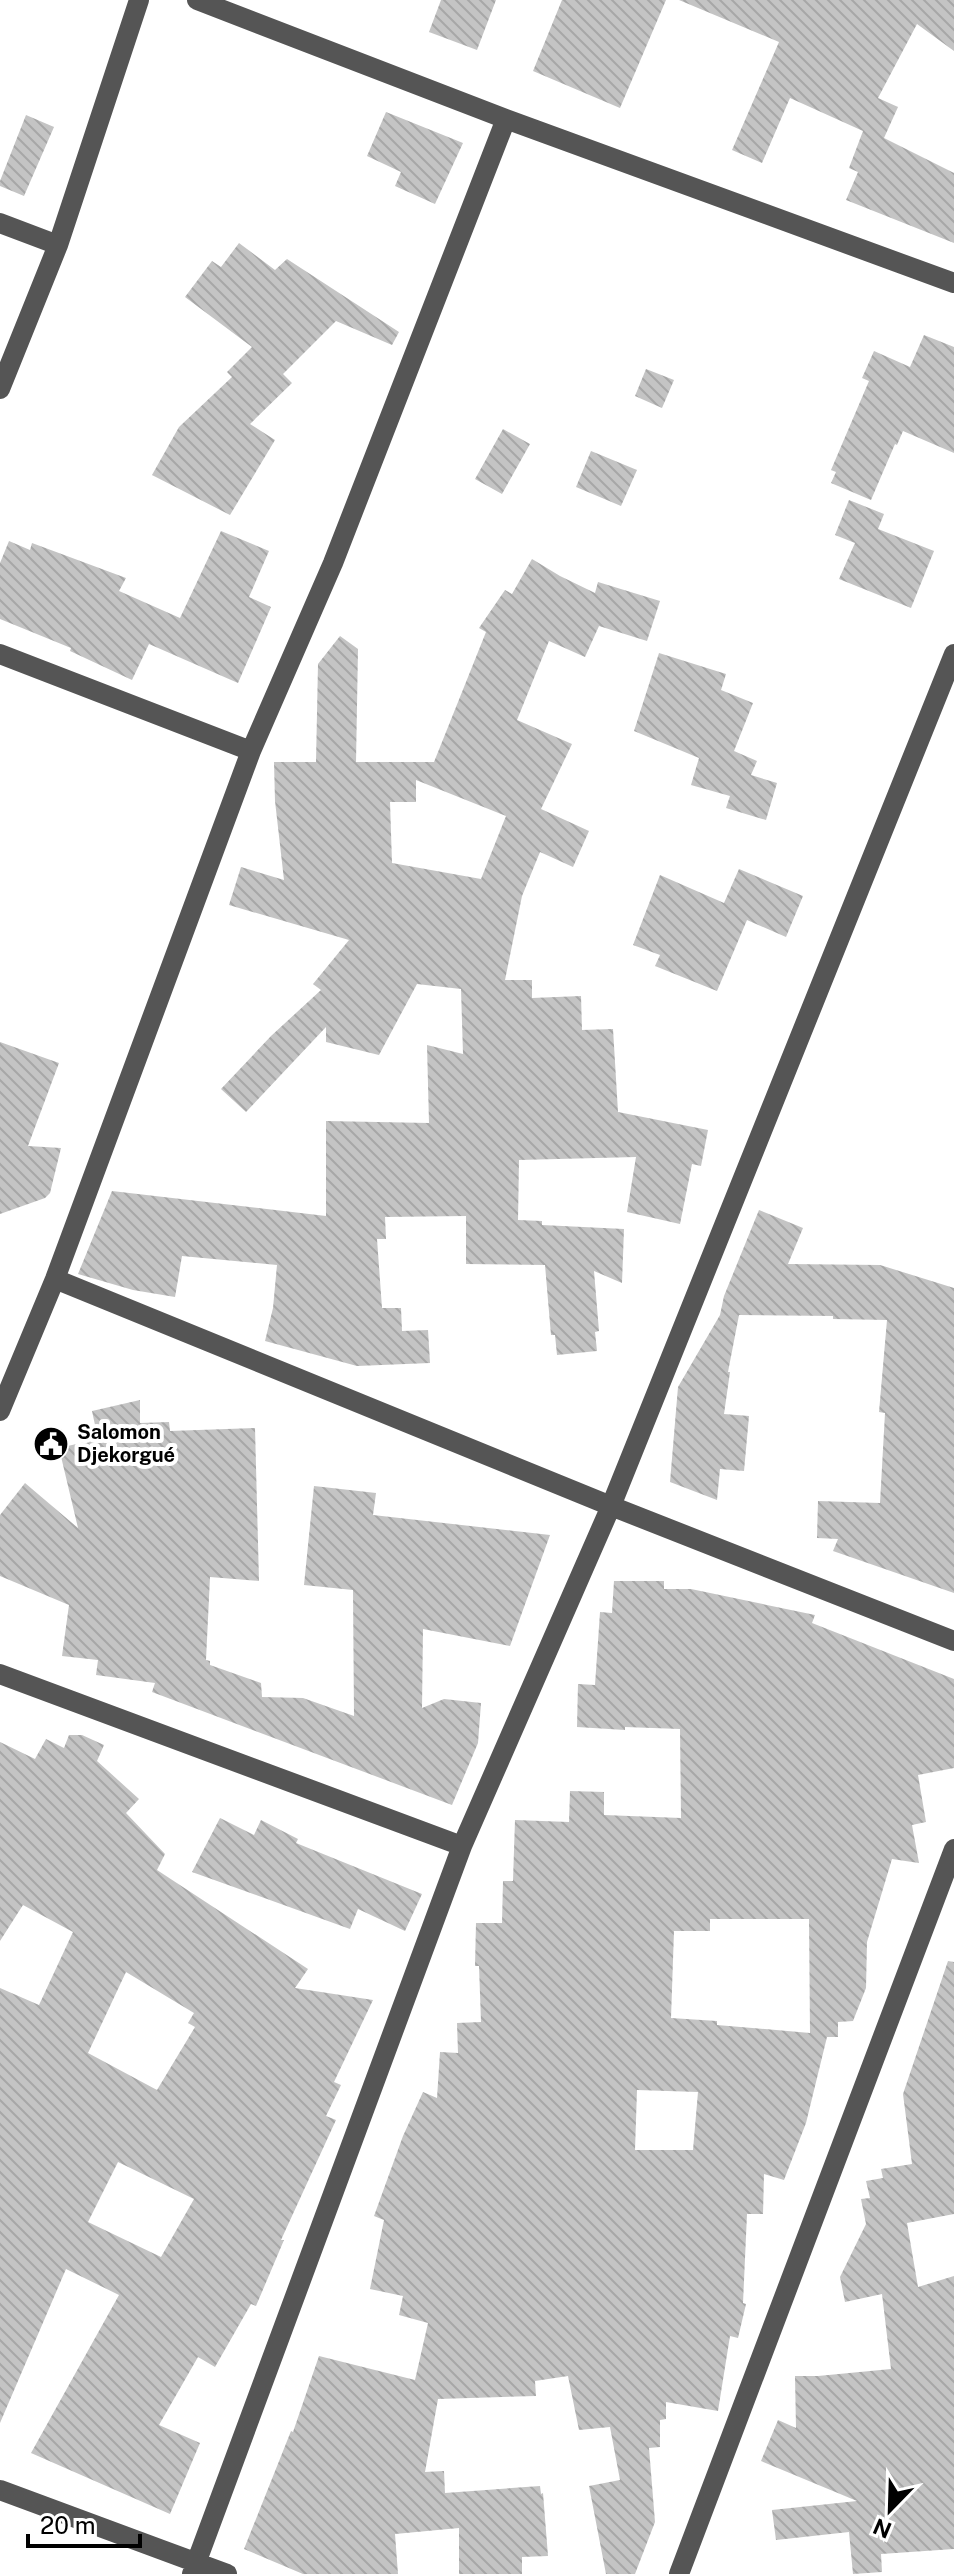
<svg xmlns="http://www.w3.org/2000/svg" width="954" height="2574" font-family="'Public Sans',sans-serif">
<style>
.building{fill:url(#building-back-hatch);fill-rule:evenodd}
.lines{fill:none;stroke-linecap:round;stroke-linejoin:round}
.minor{stroke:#555;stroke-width:20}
.labels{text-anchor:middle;stroke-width:8;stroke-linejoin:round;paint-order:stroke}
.poi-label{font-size:20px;font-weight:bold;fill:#000;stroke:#fff;text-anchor:start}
</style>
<defs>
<pattern id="building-back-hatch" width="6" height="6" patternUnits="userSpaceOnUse" patternTransform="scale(2)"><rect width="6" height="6" fill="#c4c4c4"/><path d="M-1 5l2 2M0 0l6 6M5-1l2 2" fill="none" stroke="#a7a7a7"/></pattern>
</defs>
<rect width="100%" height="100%" fill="#fff"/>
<!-- building -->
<path class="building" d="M441,0h55l-19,50 -48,-18z
M562,0h104l-46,108 -87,-37z
M679,0h275v51l-37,-27 -39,74 20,9 -14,31 70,35v70l-108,-43 12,-28 -9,-4 14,-37 -73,-33 -28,65 -30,-13 47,-108z
M386,112l77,31 -28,61 -40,-18 6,-14 -34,-16z
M26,115l28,12 -30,69 -24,-10v-5z
M239,243l36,27 12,-11 112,73 -7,13 -56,-24 -53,53 9,9 -42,41 25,16 -45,75 -78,-40 27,-48 53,-50 -5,-5 25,-25 -67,-50 27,-36 9,6z
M924,335l30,12v106l-51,-22 -6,14 -2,-1 -24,56 -40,-17 5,-11 -5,-2 38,-89 -7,-3 12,-27 36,16z
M646,369l28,11 -12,28 -27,-12z
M503,429l27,15 -28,50 -27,-15z
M591,451l46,19 -16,36 -45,-19z
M849,500l35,14 -6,15 56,22 -23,57 -72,-29 16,-36 -20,-8z
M221,531l48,20 -20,46 22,10 -33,76 -89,-39 -17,36 -62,-29 1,-3 -71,-29v-56l9,-22 21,9 2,-7 94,35 -7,13 61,27z
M532,559l28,17 35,17 3,-11 62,19 -13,40 -48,-15 -14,31 -36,-16 -32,79 55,24 -31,65 48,22 -16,36 -33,-15 -18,44 -17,84h27v18l49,-2 1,34 31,-1 5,83 90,18 -7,36 -9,-2 -12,60 -53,-12 9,-55 -117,3 -1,60 24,1v4l82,4 -2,54 -28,-12 5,60 -4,1 2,19 -40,4 -2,-20h-4l-6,-70 -79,-1v-48l-81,1 1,22h-9l5,69h19l1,23 26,-1 2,33 -73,3 -92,-25 8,-33 4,-43 -95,-9 -7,41 -42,-7 -55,-16 34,-83 214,25v-95l103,2 -2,-78 36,9 -2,-65 -44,-5 -38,71 -53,-13v-15l-80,85 -25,-23 50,-53 50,-46 -8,-6 36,-44 -120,-35 12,-38 43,13 -9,-79 -1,-39h42l2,-98 22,-28 18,13 -2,113h78l52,-130 -7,-4 26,-38 7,4zM416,780l90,36 -25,63 -89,-16 -2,-61h26z
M659,653l67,21 -5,16 32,13 -19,48 23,10 -6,14 26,8 -11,37 -40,-12 4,-12 -39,-11 8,-27 -65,-27z
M739,869l64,27 -17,41 -39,-17 -30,71 -62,-25 5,-11 -27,-10 27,-70 64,28z
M0,1042l59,21 -31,83 33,2 -11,45 -5,5 -45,16z
M759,1210l44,18 -15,36 92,1 74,23v305l-121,-42 5,-12 -21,-1 1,-37 62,2 5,-90 -6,-1 8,-92 -54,-1v-3l-94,-1 -11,57h2l-6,42 25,2 -5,55 -24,-2 -3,31 -47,-18 8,-95 42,-72 4,-19z
M140,1400v23l29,-1 1,9 85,-3 4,153 -49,-4 -4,83 4,1v4l51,18 1,14 41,1 51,18 -1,-126 -49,-5 10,-99 62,7 -3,22 177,20 -40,111 -87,-17 -1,79 22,-9 37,4 -3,40 -26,62 -300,-113 3,-9 -59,-8 2,-15 -36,-4 7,-51 -69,-29v-61l25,-32 53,45 -19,-80 39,-9 -6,-28z
M614,1581h50v8h27l124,26 -3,8 142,56v89l-36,7 8,47 -14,3 7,38 -27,-4 -25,83 -1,46 -13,33 -15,1v15h-11l-21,86 -22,57 -20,-6 -1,40h-16l-4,89 3,1 -8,34 -8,-2 -12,75 -52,-9v17l-6,1v27l-11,1 6,74 -20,52h-29l-17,-88 31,-6 -10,-53 -31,3 -11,-54 -33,5 1,15 -98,3 -13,73 19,-1 1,22 95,-7 1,8 2,-1 5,63 -26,1v17h-63v-46l-64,6 3,40h-95l-59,-25 47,-118 2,1 26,-76 96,24 13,-57 -29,-8 4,-19 -33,-7 14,-69 -10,-4 29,-80 20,-44 14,6 3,-46 18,1 -1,-30 24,-1 -2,-56h-4l1,-43h26l1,-42h10l2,-61 54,2 1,-31 34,1v23l77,3 -1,-89 -55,-2v3l-48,-3 1,-43 17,1 5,-73 12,1zM710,1919h99l1,114 -93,-8v-4l-46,-3 3,-87h36zM637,2090l61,2 -5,58h-58z
M69,1735h13l22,10 -7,16 42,38 -13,14 39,41 -8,16 151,99 -13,19 78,12 -39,82 7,3 -15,31 10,4 -55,120h3l-28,66 -5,-2 -36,63 -17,-10 -39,68 41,18 -30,71 -139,-61 88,-158 -53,-26 -66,154v-435l39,17 34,-73 -50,-27 -23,36v-199l35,17 11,-20 18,9zM126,1972l68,41 -6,10 7,4 -38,63 -69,-37zM118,2162l76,37 -33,58 -73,-35z
M220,1818l34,17 7,-15 37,19 -2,4 126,51 -17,37 -47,-22 -8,20 -158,-57z
M948,1961l6,1v252l-47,9 11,64 36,-11v273l-73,5 1,18 -29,2 -4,-42 -73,8 -4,-30 85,-9 -96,-40 17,-41 18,8 -1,-52h23l73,-7 -9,-75 -37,8 -5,-25 26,-53 -5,-25 9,-1 -4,-17 17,-3 -2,-9 31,-5 -9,-70z"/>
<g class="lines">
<!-- minor -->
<path class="minor" d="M197,0l309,119 448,164
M0,223l58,22
M0,389l58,-144 81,-245
M0,654l251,97
M55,1279l556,227 343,135
M0,1411l55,-132 196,-528 82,-188 173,-444
M0,1674l462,172
M0,2490l227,84
M192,2574l270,-728 149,-340 343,-852
M679,2574l275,-725"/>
</g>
<!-- icons -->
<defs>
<symbol id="civic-disc" viewBox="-11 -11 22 22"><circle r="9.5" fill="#000" stroke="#fff"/><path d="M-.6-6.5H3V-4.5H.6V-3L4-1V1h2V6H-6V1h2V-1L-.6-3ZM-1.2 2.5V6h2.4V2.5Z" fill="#fff"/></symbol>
</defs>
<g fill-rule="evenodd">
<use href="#civic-disc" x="31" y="1424" width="40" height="40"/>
</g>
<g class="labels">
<!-- poi labels -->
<g class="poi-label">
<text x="77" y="1439">Salomon<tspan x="77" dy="23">Djekorgué</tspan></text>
</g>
</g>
<!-- north arrow -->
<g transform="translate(890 2510) rotate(203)" stroke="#ffffff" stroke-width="6" paint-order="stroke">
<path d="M0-6L14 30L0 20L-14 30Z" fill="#000000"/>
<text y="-12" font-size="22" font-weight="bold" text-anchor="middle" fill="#000000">N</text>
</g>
<!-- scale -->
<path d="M28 2534v12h112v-12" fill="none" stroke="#000000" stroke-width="4"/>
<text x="40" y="2534" font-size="24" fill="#000000" stroke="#ffffff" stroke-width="6" paint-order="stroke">20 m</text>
</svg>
